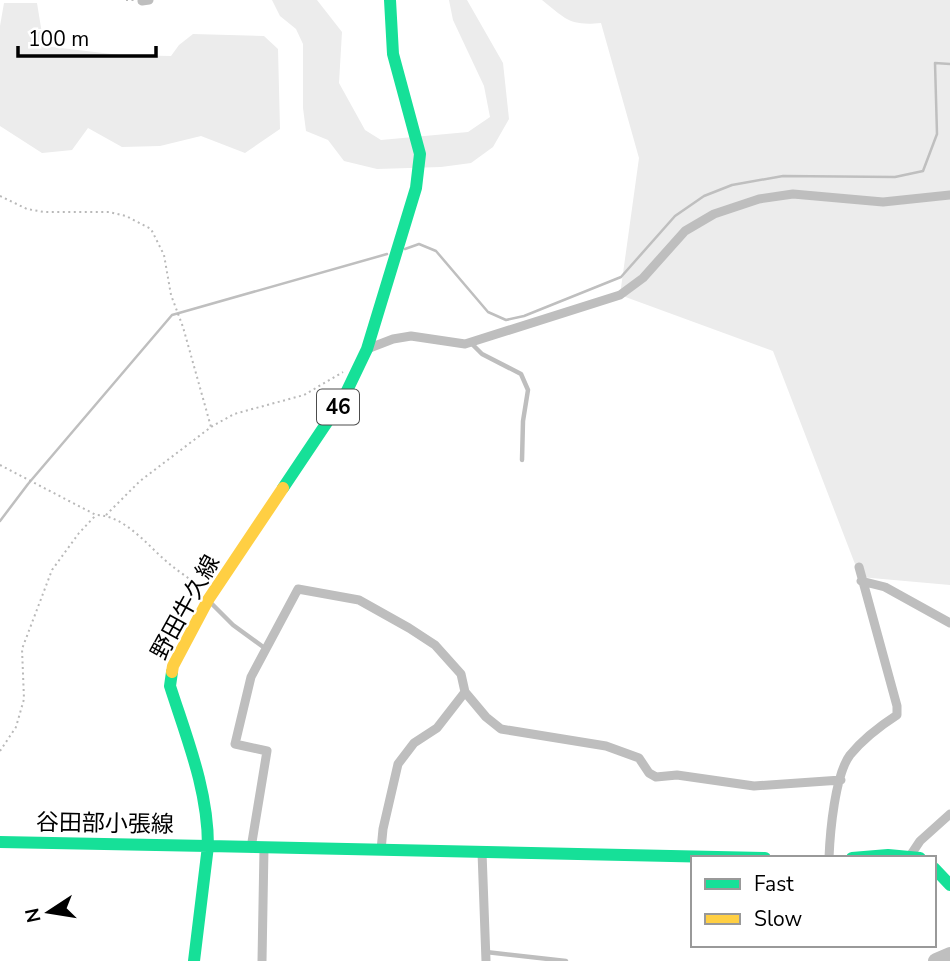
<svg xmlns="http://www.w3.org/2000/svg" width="950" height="961" font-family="'Nunito Sans','Noto Sans JP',sans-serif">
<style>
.green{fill:#ececec}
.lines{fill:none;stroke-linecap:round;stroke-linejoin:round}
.stream{stroke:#bfbfbf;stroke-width:2.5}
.river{stroke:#bfbfbf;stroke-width:16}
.path{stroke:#b9b9b9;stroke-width:2;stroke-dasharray:2 3.5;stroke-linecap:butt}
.lane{stroke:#bebebe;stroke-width:4.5}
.street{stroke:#bebebe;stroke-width:9}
.fast{stroke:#16e098;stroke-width:12}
.slow{stroke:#ffcf43;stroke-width:12}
.labels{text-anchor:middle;stroke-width:5;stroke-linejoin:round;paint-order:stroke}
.shield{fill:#fff;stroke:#4c4c4c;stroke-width:2}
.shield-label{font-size:21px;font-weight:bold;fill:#000}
.street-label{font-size:23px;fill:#000;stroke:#fff}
</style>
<rect width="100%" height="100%" fill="#fff"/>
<!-- green -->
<path class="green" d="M272,0h45l25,32 -3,51 26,47 16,10 87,-8 22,-15 -6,-31 -31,-66 -4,-20h18l36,63 6,56 -16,28 -22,16 -30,4 -64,2 -33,-8 -16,-21 -22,-9 -3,-23v-64l-7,-15 -16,-13z
M542,0h408v585l-90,-8 -87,-226 -153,-56 19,-137 -38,-135c-32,3 -35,-4 -59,-23z
M4,3h33l7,43 76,9 51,1 8,-11 14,-11 71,2 14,13 2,80 -35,24 -44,-17 -41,10 -38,1 -34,-19 -16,22 -30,3 -42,-27v-100z"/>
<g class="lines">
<!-- stream -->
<path class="stream" d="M405,249l14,-5 17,7 52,61 18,8 18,-4 97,-39 54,-61 29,-20 28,-11 51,-9 112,1 28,-6 14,-37 -2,-71 15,1
M0,521l28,-37 144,-169 215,-61"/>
<!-- river -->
<path class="river" d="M936,961l14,-6"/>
<!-- path -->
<path class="path" d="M126,0h8
M0,196l27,13 17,3h65l17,4 25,13 13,26 7,40 12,32 28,100
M0,465l96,50c30,0 54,34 76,51 10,8 21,15 31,23
M106,515l34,-34 71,-54 23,-13 70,-19 39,-23
M0,751l16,-24 8,-28 -2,-50 30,-79 27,-37 17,-18"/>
<!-- lane -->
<path class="lane" d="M472,344l10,10 39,20 7,16 -5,31 -1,39
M211,603l22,22 33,24
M486,952l80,9"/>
<!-- street -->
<path class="street" d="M142,1l7,-1
M367,349l26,-10 18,-3 54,8 155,-49 23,-17 42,-47 29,-17 45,-15 34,-5 90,8 67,-7
M861,581l24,6 65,36
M251,848l16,-97 -32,-7 16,-67 47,-88 61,11 50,28 26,17 26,29 4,18 21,25 15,12 105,17 33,12 10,15 7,4 21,-2 77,11 87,-6
M381,850l2,-21 15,-65 16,-21 23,-15 28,-36
M482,852l4,109
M910,856l10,-15 30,-27
M829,858c1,-26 6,-83 21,-103 13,-16 30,-29 47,-40v-9l-38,-139
M262,961l2,-113"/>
<!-- fast -->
<path class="fast" d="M283,488l61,-91 23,-48 49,-161 4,-34 -27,-100 -3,-54
M172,672l-2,14c17,53 38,104 38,160l557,12
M0,842l208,4 -14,115
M852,858l36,-3 32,3
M934,868l16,17"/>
<!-- slow -->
<path class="slow" d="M172,672l1,-6 35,-66 75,-112"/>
</g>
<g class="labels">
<!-- shield labels -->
<rect class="shield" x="317" y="389.5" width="42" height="35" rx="5"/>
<g class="shield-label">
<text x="338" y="414">46</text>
</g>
<!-- street labels -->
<g class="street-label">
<text transform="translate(185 607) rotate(-61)" y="8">野田牛久線</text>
<text transform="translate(105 823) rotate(1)" y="8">谷田部小張線</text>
</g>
</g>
<!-- legend -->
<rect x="691" y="856" width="245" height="91" fill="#ffffff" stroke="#999999" stroke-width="2"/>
<rect x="705" y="879" width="35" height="10" fill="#16e098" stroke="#999999" stroke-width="2"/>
<text x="754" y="891" font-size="21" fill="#000000">Fast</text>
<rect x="705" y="914" width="35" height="10" fill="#ffcf43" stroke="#999999" stroke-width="2"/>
<text x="754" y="926" font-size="21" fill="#000000">Slow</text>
<!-- north arrow -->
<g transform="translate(49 912) rotate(258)" stroke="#ffffff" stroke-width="5" paint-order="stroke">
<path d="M0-5L12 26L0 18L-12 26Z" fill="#000000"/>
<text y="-10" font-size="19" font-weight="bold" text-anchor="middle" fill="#000000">N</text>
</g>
<!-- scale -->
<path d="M18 46v10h138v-10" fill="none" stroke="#000000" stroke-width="3.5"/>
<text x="28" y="46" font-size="21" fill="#000000" stroke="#ffffff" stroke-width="5" paint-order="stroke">100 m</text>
</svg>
